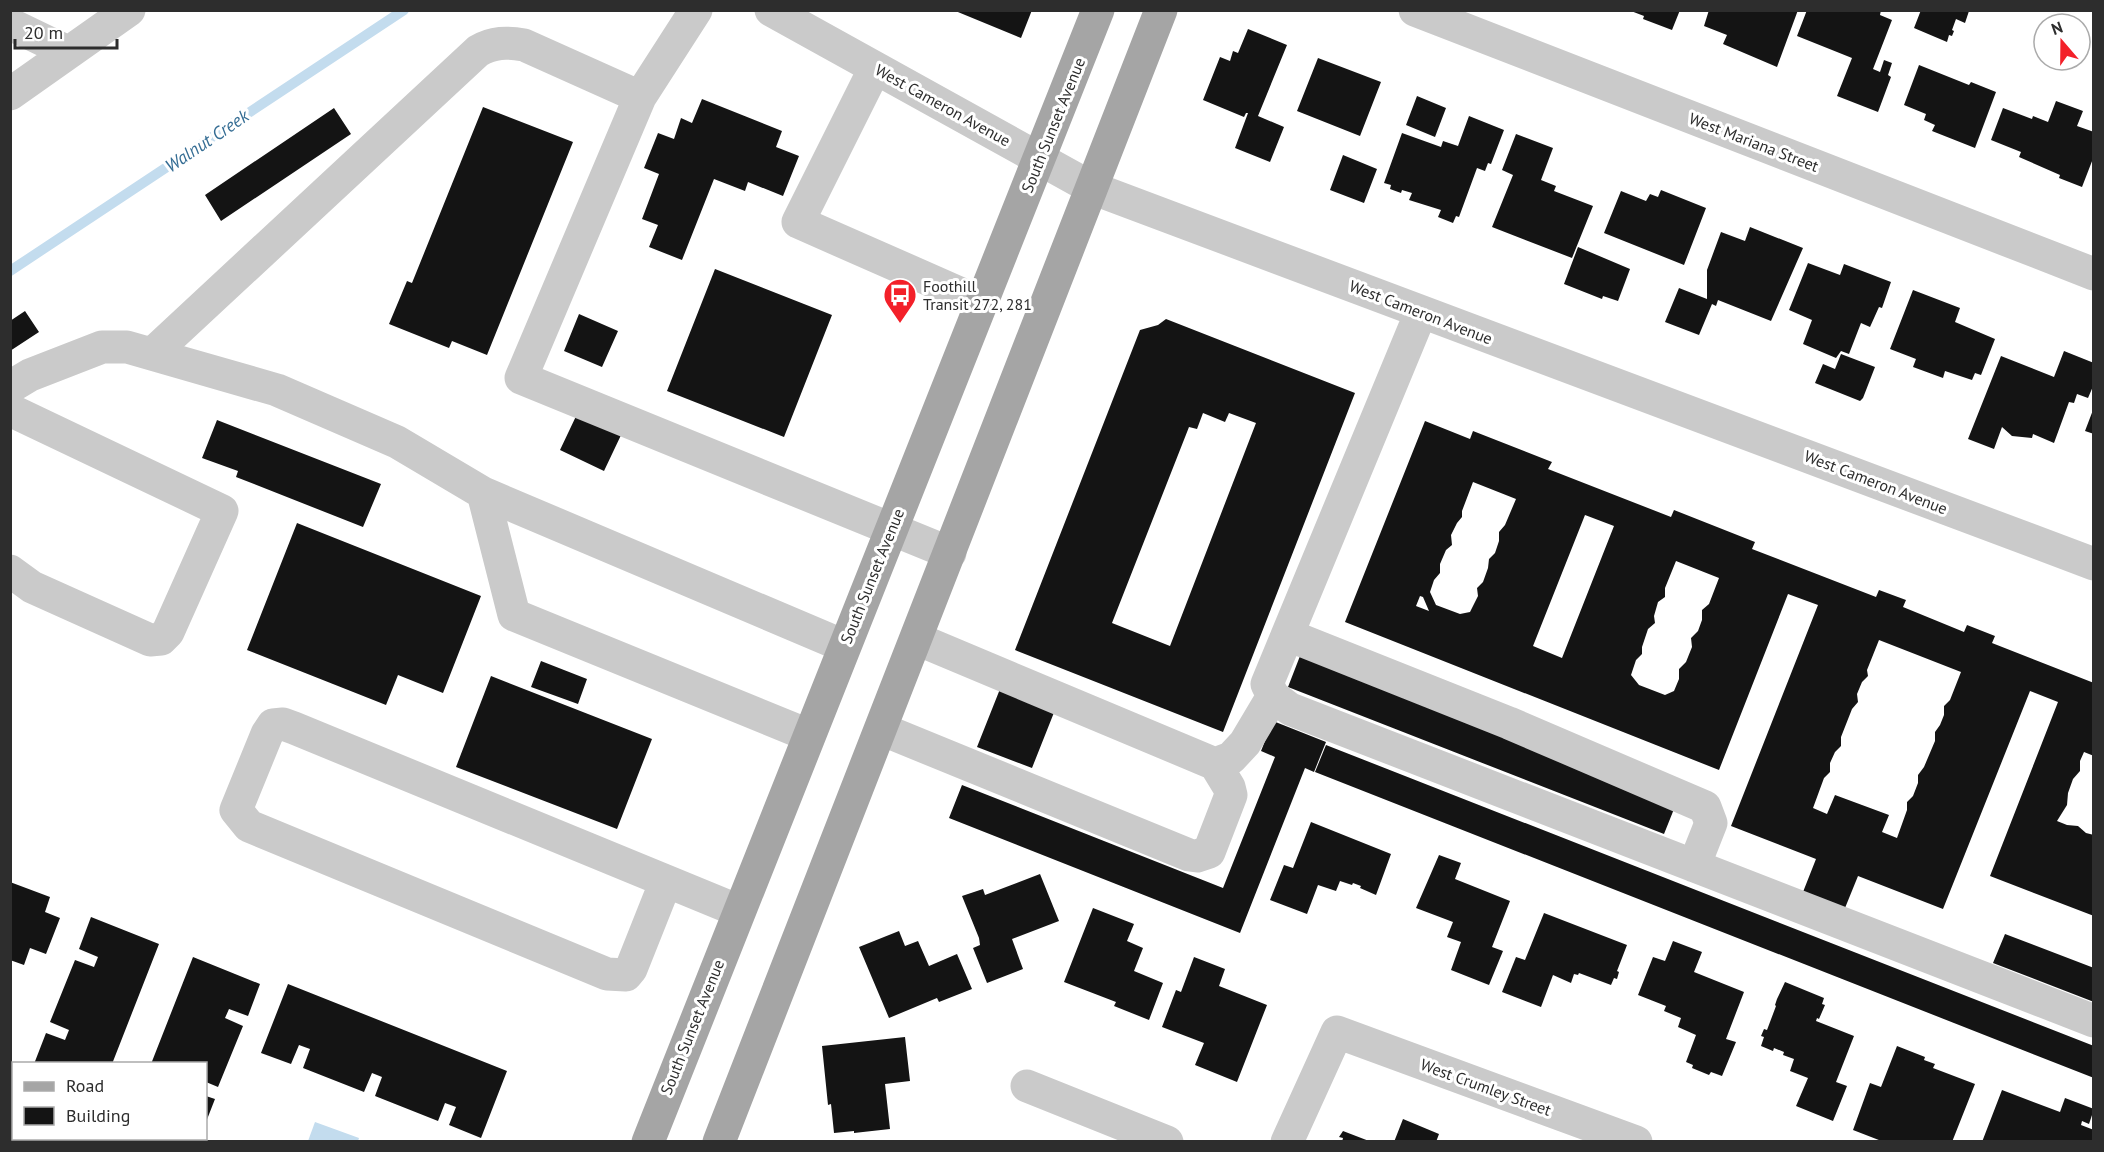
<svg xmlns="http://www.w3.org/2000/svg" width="2104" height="1152" font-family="'PT Sans',sans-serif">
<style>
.water{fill:#c3dcee}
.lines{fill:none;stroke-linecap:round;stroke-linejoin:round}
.stream{stroke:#c3dcee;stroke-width:10}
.building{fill:#141414;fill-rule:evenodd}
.minor{stroke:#cacaca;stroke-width:33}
.major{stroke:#a5a5a5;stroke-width:33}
.labels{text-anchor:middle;stroke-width:6;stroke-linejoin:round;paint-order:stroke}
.street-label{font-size:16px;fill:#2d2d2d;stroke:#fff}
.poi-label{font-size:16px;fill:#2d2d2d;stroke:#fff;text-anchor:start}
.water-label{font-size:18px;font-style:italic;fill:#356d94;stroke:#fff}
</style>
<rect width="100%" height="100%" fill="#fff"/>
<!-- water -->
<path class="water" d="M315,1122l44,16 -1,3h-50z"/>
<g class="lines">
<!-- stream -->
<path class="stream" d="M10,271l394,-261"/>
</g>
<!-- building -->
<path class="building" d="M953,10h79l-11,28z
M1680,10l-8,20 -29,-11 1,-3 -13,-5z
M1709,10h89l-21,57 -54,-23 4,-9 -23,-9z
M1807,10h74l-1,5 12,5 -19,49 7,3 4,-12 8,3 -4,12 3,2 -13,35 -41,-16 15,-38 -55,-22z
M1921,10h46l2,1 -4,12 -9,-4 -4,11 2,1 -2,5 -3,-1 -2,7 -33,-14z
M1248,29l39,16 -29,71 26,11 -14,35 -35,-14 13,-35h-2l-2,4 -41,-17 17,-43 10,4 3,-10 5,2z
M1318,58l63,24 -21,54 -63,-25z
M1919,65l50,20 2,-3 25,10 -21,56 -43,-17 3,-6 -11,-5 2,-6 -22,-9z
M1417,96l29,12 -11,29 -29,-12z
M702,99l80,32 -6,16 23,9 -16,40 -35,-14 -3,9 -31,-12 -32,81 -33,-13 9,-22 -16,-6 17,-45 -15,-6 14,-35 16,6 7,-21 11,5z
M2056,101l27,10 -6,15 17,6v24l-12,31 -23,-9 1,-3 -41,-18 2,-5 -30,-12 12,-32 29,11 1,-3 15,6z
M483,107l90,35 -86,213 -35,-14 -3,7 -60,-24 18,-43 5,2z
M334,108l17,26 -130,87 -16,-26z
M1469,116l35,14 -13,34 -3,-1 -3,8 -8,-3 -18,49 -3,-1 -3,7 -15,-6 3,-7 -32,-10 3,-7 -10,-3 -1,3 -11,-4 1,-4 -7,-2 18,-50 39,14 2,-6 15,5z
M1516,134l37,14 -12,32 15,6 -2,5 39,15 -21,52 -80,-31 21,-52 -11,-5z
M1343,155l34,14 -13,34 -34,-13z
M1661,190l45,18 -22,57 -80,-32 17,-42 25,10 4,-7 8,3z
M1750,227l53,21 -32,73 -53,-21 -2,6 -4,-2 -13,31 -34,-13 14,-34 28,11v-29l14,-38 24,9z
M1578,247l52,22 -12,32 -15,-5 -1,3 -38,-15z
M1808,263l32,12 4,-11 47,18 -9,26 -3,-1 -9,20 -9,-4 -12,31 -8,-3 -5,7 -33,-14 9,-24 -23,-10z
M715,269l117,46 -48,122 -117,-46z
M1913,290l47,18 -5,14 40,17 -14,36 -6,-2 -3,7 -27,-9 -2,7 -30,-11 3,-8 -26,-10z
M25,311l14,21 -29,19v-30z
M579,314l39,17 -16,36 -38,-16z
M1166,319l189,74 -132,339 -208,-82 125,-320 18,-5zM1203,413l22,9 4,-9 27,10 -86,223 -58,-23 77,-196 8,2z
M2064,351l30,12v21l-6,14 -11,-4 -3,9 -5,-1 -15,41 -21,-9 -1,4 -20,-2 -10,-9 -8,22 -26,-10 33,-83 53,21z
M1841,354l34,13 -12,31 -3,3 -45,-18 8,-19 12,5z
M2093,410h1v24l-9,-3z
M578,412l44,21 -18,38 -44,-21z
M217,420l164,64 -18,43 -127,-50 2,-6 -36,-13z
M1425,421l45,18 3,-8 79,31 -4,7 123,48 3,-7 81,32 -3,7 124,48 3,-7 27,10 -3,7 61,25 3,-7 28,11 -3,7 102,40v73l-10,-4 -4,9v10l-7,8 -5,14 -1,12 -10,16 10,4 11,1 8,7 8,2v81l-104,-40 68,-174 -28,-11 -87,218 -85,-33 -13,32 -42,-16 13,-33 -85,-33 87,-221 -30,-11 -69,176 -374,-148zM1473,482l43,17 -11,26 -6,7v9l-4,12 -6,6 -1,9 -5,14 -6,6 1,8 -8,16 -10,2 -24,-9 -6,-13 4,-12 6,-7v-9l6,-14 6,-5 -1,-10 6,-12 5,-6v-6zM1585,515l29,11 -52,132 -29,-12zM1676,561l43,17 -10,26 -7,6v10l-4,11 -7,7 1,9 -6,15 -7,7v10l-5,12 -9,4 -26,-10 -8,-10 5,-15 6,-6v-7l6,-18 7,-6 -1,-7 4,-14 7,-5v-9zM1420,596l3,1 6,14 -13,-5zM1879,640l82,32 -11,28 -6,6v9l-4,10 -5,7v9l-11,26 -6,8v8l-5,13 -6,6v8l-10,28 -15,-6 7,-17 -54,-20 -8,19 -14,-6 11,-30 6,-6v-9l5,-11 6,-6v-9l11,-28 6,-7 -1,-8 5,-12 6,-6 -1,-6z
M297,523l184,73 -38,97 -45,-18 -12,30 -139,-55z
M1300,656l376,148 -12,30 -376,-147z
M541,661l46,18 -9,25 -47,-17z
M491,676l161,63 -35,90 -161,-62z
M1000,689l55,21 -23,58 -55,-21z
M1273,721l53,21 -12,30 -9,-4 -65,165 -291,-115 13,-33 261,103 52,-131 -14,-6z
M1326,745l768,301v32l-779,-306z
M1311,822l80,32 -15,41 -16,-7 1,-2 -8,-3 -1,2 -12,-4 -4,10 -18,-6 -11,29 -37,-14 14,-35 9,3z
M1439,855l22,8 -6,16 55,22 -18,46 11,4 -14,34 -38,-15 10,-28 -14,-5 6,-15 -37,-14z
M1040,874l19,47 -47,18 11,30 -36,14 -14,-35 7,-3 -1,-7 -17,-42 21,-7 2,6z
M10,882l40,15 -5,15 15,6 -14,36 -16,-6 -6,17 -14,-5z
M1093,908l41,16 -7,17 16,7 -9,23 29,12 -14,37 -35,-14 2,-4 -52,-20z
M1544,913l83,32 -10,26 2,1 -2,7 -3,-1 -3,7 -32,-12 -1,2 -4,-1 -3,9 -18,-8 -12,32 -39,-15 14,-35 9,3z
M91,917l68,27 -47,120h-78l12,-31 19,7 4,-10 -19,-8 25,-62 19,7 4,-10 -19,-8z
M899,931l6,15 13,-5 11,25 28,-12 15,35 -33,13 -2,-4 -48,20 -30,-71z
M2005,934l89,34v34l-101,-39z
M1673,941l29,11 -8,20 50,20 -18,47 10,3 -14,34 -11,-4 -2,3 -17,-7 1,-3 -7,-3 10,-27 -18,-8 3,-9 -17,-7 2,-5 -28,-11 15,-38 12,4z
M193,957l67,27 -12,32 -19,-7 -4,9 18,8 -25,61 -12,-5v-18h-55z
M1194,957l31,12 -6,17 48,19 -30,77 -42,-17 9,-22 -42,-16 14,-37 5,2z
M1785,982l39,16 -2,6 3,1 -6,14 -2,-1 -1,3 38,15 -18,46 11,4 -14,35 -37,-15 12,-28 -18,-7 4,-12 -11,-4 1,-3 -10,-4 -1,3 -12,-5 3,-9 -3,-1 3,-7 3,1 9,-24 -1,-1 2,-6z
M288,984l219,87 -26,67 -32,-13 7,-18 -11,-4 -7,18 -63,-25 7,-19 -10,-4 -8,19 -61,-24 7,-19 -11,-4 -8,19 -30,-11z
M905,1037l5,44 -25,3 5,45 -36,4v-2l-20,2 -3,-29 -3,1 -6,-59z
M1897,1046l28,11 -1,3 11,4 -2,4 42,16 -23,58h-68l-31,-12 17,-47 11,4z
M2002,1090l58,22 5,-14 29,11 -5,15 -7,-3 -1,4 13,5v12h-112z
M206,1096l9,3 -9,23z
M13,1116l1,22h69l-2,4h-66l-5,-2v-17z
M1403,1119l36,15 -3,8h-42z
M1343,1131l26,10v1h-27l1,-4 -4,-1z
M122,1138h77l-1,4h-77z"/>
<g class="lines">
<!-- minor -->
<path class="minor" d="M696,10l-56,87 -119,281 429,175
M771,10l321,178 1002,376
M1415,10l679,264
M10,24l58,28
M875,68l-77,154 184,81
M10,94l119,-84
M1421,312l-154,372 6,12 17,13 804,312
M152,354l326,-303c15,-9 29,-9 46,-6l116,52
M10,387l20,-12 72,-28h25l150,43 120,52 86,51
M10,410l212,101 -54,121 -7,7 -11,1 -118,-53 -22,-16
M1288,635l221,88 196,84 6,16 -17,43
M917,639l298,125 16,-6 14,-15 28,-47
M881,729l308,126 8,1 12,-4 22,-57 -2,-8 -14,-23
M808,735l-294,-120 -31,-122 361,153
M666,881l-35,88 -5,6 -19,-1 -358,-148 -13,-16 31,-76 6,-9 10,-1 11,4 445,183
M1027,1086l140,56
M1287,1142l50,-110 299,110"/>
<!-- major -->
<path class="major" d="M648,1142l450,-1132
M719,1142l442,-1132"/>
</g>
<!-- icons -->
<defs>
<symbol id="bus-pin" viewBox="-11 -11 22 30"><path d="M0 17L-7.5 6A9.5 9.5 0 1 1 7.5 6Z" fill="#f32029" stroke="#fff"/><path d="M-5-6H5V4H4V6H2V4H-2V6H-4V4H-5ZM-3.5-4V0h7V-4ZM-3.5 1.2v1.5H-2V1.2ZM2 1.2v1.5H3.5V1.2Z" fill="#fff"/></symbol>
</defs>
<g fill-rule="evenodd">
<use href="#bus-pin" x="881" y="276" width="38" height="52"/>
</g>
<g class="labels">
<!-- street labels -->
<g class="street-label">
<text transform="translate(943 105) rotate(29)" y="6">West Cameron Avenue</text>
<text transform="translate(1053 125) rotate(-68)" y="6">South Sunset Avenue</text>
<text transform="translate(1754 142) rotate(21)" y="6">West Mariana Street</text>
<text transform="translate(1421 312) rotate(21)" y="6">West Cameron Avenue</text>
<text transform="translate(1876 482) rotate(21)" y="6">West Cameron Avenue</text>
<text transform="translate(872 576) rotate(-68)" y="6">South Sunset Avenue</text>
<text transform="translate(692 1027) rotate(-68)" y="6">South Sunset Avenue</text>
<text transform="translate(1486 1087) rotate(20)" y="6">West Crumley Street</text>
</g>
<!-- poi labels -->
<g class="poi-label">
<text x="923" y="292">Foothill<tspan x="923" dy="18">Transit 272, 281</tspan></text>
</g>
<!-- water labels -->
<g class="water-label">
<text transform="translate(207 141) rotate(-34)" y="6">Walnut Creek</text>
</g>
</g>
<!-- border -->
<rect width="2104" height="1152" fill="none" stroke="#2d2d2d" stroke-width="24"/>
<!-- legend -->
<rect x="12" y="1062" width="195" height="78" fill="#ffffff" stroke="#ababab" stroke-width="1.5"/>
<rect x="24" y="1082" width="30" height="9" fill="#a5a5a5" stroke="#ababab" stroke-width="1.5"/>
<text x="66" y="1092" font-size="18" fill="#2d2d2d">Road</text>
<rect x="24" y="1107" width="30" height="18" fill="#141414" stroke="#ababab" stroke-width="1.5"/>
<text x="66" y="1122" font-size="18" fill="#2d2d2d">Building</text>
<!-- north arrow -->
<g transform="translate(2062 42) rotate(340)"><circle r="28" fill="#ffffff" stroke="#ababab" stroke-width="1.5"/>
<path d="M0-4.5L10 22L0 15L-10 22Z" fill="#f32029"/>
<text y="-9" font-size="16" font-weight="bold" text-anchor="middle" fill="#2d2d2d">N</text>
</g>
<!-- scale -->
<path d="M15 39v9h102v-9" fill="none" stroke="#2d2d2d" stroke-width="3"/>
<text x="24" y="39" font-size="18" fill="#2d2d2d" stroke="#ffffff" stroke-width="4.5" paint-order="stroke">20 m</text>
</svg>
